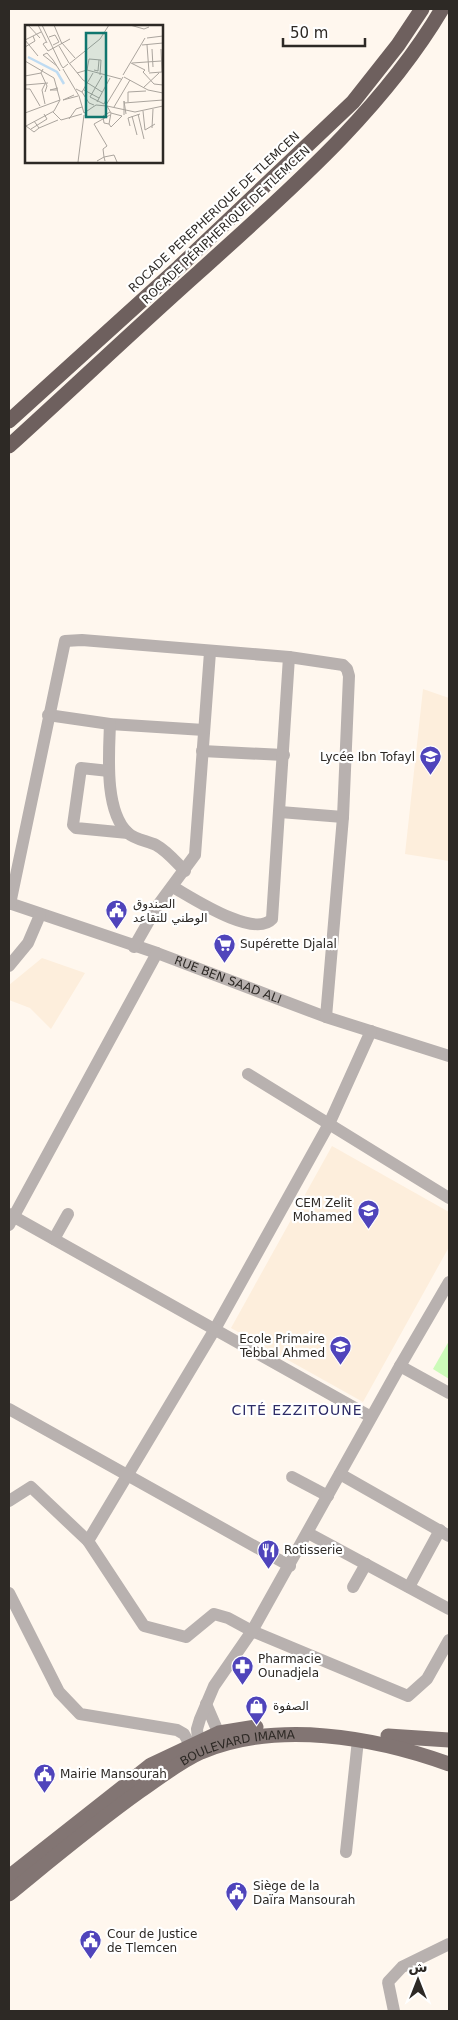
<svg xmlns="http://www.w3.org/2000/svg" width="458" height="2020" font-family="'DejaVu Sans',Vazirmatn,sans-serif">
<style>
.built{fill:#fdeedc}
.green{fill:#ccfbb9}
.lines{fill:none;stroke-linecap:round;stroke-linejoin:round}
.street{stroke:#b8b1af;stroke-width:12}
.primary{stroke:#827573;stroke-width:15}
.highway{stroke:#6e605e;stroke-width:15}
.labels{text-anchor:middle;stroke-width:4.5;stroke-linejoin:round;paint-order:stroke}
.street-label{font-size:12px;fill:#2d2925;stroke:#fff}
.poi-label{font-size:12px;fill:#2d2925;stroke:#fff;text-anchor:start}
.neighbourhood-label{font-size:14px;letter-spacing:1px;fill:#2e2c67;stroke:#fff}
.inset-river{fill:none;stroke:#bedbf2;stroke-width:2.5}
.inset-road{fill:none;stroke:#aba59e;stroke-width:1}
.view{fill:#0f766e;fill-opacity:0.15;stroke:#0f766e;stroke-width:2.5}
.inset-edge{fill:none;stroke:#2d2925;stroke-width:2.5}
</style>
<rect width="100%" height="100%" fill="#fff7ee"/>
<!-- built -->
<path class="built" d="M423,689l26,9v163l-44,-7z
M42,958l43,15 -34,56 -21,-21 -21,-8v-15z
M332,1146l117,66v35l-86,155 -132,-74z"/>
<!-- green -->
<path class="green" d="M449,1341v38l-16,-10z"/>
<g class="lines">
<!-- street -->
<g class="street">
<path d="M48,715l62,9 94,6"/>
<path d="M110,724c-1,29 -6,87 18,109 6,6 19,8 28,12 11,6 20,17 29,26"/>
<path d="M202,751l82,4"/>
<path d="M109,771l-28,-3 -8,57 3,3 52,5"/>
<path d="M280,812l63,5"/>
<path d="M173,887c18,10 81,52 99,32l17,-262"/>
<path id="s1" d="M9,903l148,50 169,64 123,39"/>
<path d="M10,904l55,-263 17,-1 207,17 54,8 4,4 2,7 -6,141 -17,200"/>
<path d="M134,947l24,-42 37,-50 15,-203"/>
<path d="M9,966l19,-23 12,-28"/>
<path d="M371,1031l-42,93 -114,205 -127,212 56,85 42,11 28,-23 14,4 24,13 156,65 19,-17 22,-39"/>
<path d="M248,1074l201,124"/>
<path d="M9,1214l362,203"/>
<path d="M9,1225l148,-272"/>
<path d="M54,1239l14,-25"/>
<path d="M400,1366l49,27"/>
<path d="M9,1409l281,157"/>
<path d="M340,1474l109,62"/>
<path d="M292,1477l36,19"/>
<path d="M9,1501l22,-14 57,54"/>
<path d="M308,1533l141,76"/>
<path d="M353,1587l13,-23"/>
<path d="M409,1587l31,-57"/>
<path d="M9,1593l50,99 21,22 97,16 7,4 6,11"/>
<path d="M206,1704l16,37"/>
<path d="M199,1750l-2,-21 3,-10 14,-33 38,-55 148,-265 49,-84"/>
<path d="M346,1852l12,-112"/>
<path d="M394,2011l-6,-29 14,-15 47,-23"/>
</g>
<!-- primary -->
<g class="primary">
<path d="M388,1736l61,4"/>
<path d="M9,1877l142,-112 68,-32 37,-6"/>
<path id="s2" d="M9,1894c43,-35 86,-71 131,-103 19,-13 39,-29 61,-39 76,-32 173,-15 248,12"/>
</g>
<!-- highway -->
<path class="highway" d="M9,421l170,-154 174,-165 45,-57 24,-36
M9,446c64,-58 126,-117 190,-174 88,-80 182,-160 243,-263"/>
</g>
<!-- icons -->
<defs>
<symbol id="school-pin" viewBox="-11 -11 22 30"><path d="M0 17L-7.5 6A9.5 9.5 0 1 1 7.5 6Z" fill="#4f44bb" stroke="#fff"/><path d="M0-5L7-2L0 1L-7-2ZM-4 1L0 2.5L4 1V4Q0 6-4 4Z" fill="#fff"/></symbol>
<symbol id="civic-pin" viewBox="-11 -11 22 30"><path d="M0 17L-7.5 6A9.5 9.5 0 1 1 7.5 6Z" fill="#4f44bb" stroke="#fff"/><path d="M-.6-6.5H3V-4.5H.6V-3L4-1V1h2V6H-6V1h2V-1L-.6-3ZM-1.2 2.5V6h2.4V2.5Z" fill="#fff"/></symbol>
<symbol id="supermarket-pin" viewBox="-11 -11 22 30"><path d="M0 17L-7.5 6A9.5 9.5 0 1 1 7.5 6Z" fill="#4f44bb" stroke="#fff"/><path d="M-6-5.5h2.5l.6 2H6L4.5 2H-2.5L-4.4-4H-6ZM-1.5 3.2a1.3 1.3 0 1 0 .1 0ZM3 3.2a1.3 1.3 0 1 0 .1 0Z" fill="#fff"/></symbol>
<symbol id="restaurant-pin" viewBox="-11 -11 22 30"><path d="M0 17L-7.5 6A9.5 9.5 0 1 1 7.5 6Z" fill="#4f44bb" stroke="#fff"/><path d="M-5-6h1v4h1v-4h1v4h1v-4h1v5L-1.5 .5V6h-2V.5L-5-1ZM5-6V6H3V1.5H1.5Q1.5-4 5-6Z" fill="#fff"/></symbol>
<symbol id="pharmacy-pin" viewBox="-11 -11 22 30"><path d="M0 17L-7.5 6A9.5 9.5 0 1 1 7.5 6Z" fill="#4f44bb" stroke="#fff"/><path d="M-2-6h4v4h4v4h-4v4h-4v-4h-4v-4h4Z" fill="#fff"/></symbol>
<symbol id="shop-pin" viewBox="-11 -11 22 30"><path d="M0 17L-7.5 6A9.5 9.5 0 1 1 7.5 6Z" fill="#4f44bb" stroke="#fff"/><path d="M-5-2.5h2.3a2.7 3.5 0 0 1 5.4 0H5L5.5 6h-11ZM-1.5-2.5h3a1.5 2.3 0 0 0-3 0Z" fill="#fff"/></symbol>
</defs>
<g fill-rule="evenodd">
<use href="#school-pin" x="418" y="744" width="25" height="34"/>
<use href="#civic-pin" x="104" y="898" width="25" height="34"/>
<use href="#supermarket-pin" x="212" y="932" width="25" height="34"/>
<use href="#school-pin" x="356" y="1198" width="25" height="34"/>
<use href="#school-pin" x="328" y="1334" width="25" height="34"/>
<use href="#restaurant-pin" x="256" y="1538" width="25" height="34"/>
<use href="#pharmacy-pin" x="230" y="1654" width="25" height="34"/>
<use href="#shop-pin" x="244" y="1694" width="25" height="34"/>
<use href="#civic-pin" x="32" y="1762" width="25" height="34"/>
<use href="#civic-pin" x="224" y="1880" width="25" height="34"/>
<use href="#civic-pin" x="78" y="1928" width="25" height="34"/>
</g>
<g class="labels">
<!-- street labels -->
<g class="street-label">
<text transform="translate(214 212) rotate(-43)" y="4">ROCADE PEREPHERIQUE DE TLEMCEN</text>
<text transform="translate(226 225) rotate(-43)" y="4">ROCADE PÉRIPHERIQUE DE TLEMCEN</text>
<text dy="4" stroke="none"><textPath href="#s1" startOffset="232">RUE BEN SAAD ALI</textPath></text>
<text dy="4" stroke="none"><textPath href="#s2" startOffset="276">BOULEVARD IMAMA</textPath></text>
</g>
<!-- poi labels -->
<g class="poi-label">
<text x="415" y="761" text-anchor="end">Lycée Ibn Tofayl</text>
<text x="133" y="908">الصندوق<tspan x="133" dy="14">الوطني للتقاعد</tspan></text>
<text x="240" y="948">Supérette Djalal</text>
<text x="352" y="1207" text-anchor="end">CEM Zelit<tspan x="352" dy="14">Mohamed</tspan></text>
<text x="325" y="1343" text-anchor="end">Ecole Primaire<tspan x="325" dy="14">Tebbal Ahmed</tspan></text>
<text x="284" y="1554">Rotisserie</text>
<text x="258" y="1663">Pharmacie<tspan x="258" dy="14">Ounadjela</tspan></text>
<text x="273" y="1710">الصفوة</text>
<text x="60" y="1778">Mairie Mansourah</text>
<text x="253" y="1890">Siège de la<tspan x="253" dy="14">Daïra Mansourah</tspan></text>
<text x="107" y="1938">Cour de Justice<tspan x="107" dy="14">de Tlemcen</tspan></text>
</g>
<!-- neighbourhood labels -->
<g class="neighbourhood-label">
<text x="297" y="1415">CITÉ EZZITOUNE</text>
</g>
</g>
<!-- overview -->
<g transform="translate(25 25)">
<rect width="138" height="138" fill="#fff7ee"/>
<path class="inset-river" d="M3,32l29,15 7,12"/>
<path class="inset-road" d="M3,0l12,13M13,0l9,18M17,0l19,40 2,3 5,-4M29,0l8,19M105,0l14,4 5,-2M24,12l6,-2 4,7 -6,3M122,13l16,-2M0,15l13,16M0,15l16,-8M21,17l-3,2 5,7 22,-12M37,18l13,15M117,20l21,-2M122,20l2,27M34,21l10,17M0,22l10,-6 -2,-5M127,24l1,18M0,36l29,17 6,22 -6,11M106,38l14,7 -2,2 11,12 9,1M107,38l29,-2M44,39l31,-25 9,-14M45,39l13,16 19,12M32,41l-14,-11 4,-2 6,7 7,11M18,44l-2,4 6,13 -2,6M38,44l16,27 5,17M62,45l2,-11 12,1 -1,15M69,45l4,1 1,-11M52,48l10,-3 34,9M124,48l13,-1 -1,-23M98,50l22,-37M0,51l16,-3M77,51l-12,21 14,7 2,-4M99,52l24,13 15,3M0,60l23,-2M33,63l-8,2h8M118,63l16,-15M0,64h5l10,17M51,64l6,3 11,-19M59,65l15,8M57,67l7,11 5,2M49,70l-11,5 15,-4M72,77l13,-24M103,77v-10l18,-1M99,78l39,-3M20,79l-3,-14 3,-6M81,80l17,-28M82,81l4,7 -2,11 2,3 11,-11 -11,-3M82,81l28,6 28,-6M89,82l16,-27M118,86l2,19 10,-6M28,87l8,8 21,-6M0,88l35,-13M59,88l12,-8 11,1M113,89l6,25M99,90v-14l2,13M107,91l5,19M44,94l7,-10 6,-2M9,96l5,7 19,-8M84,99l-5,-1 -1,-7 7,-4M105,101l-2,-8 12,-4M14,103l-5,4 -8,-6 28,-15M127,103l1,-19M6,104l16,-10 -3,-5M72,136l7,-4 -1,-8 4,-3 -13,-22 16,-9M80,136l-1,-4 10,-2 3,7M53,137l6,-47"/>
<path class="view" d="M61,8h20v84h-20z"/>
<rect width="138" height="138" class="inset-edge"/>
</g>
<!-- border -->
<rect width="458" height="2020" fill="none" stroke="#2d2925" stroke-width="20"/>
<!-- north arrow -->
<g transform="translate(418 1980)" stroke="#ffffff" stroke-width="4" paint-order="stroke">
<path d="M0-4L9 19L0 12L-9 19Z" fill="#2d2925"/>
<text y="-8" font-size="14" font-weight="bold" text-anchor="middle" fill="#2d2925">ش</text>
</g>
<!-- scale -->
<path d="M283 38v8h82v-8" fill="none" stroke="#2d2925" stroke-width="2.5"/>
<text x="290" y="38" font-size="15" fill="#2d2925" stroke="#ffffff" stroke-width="4" paint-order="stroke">50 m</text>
</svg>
